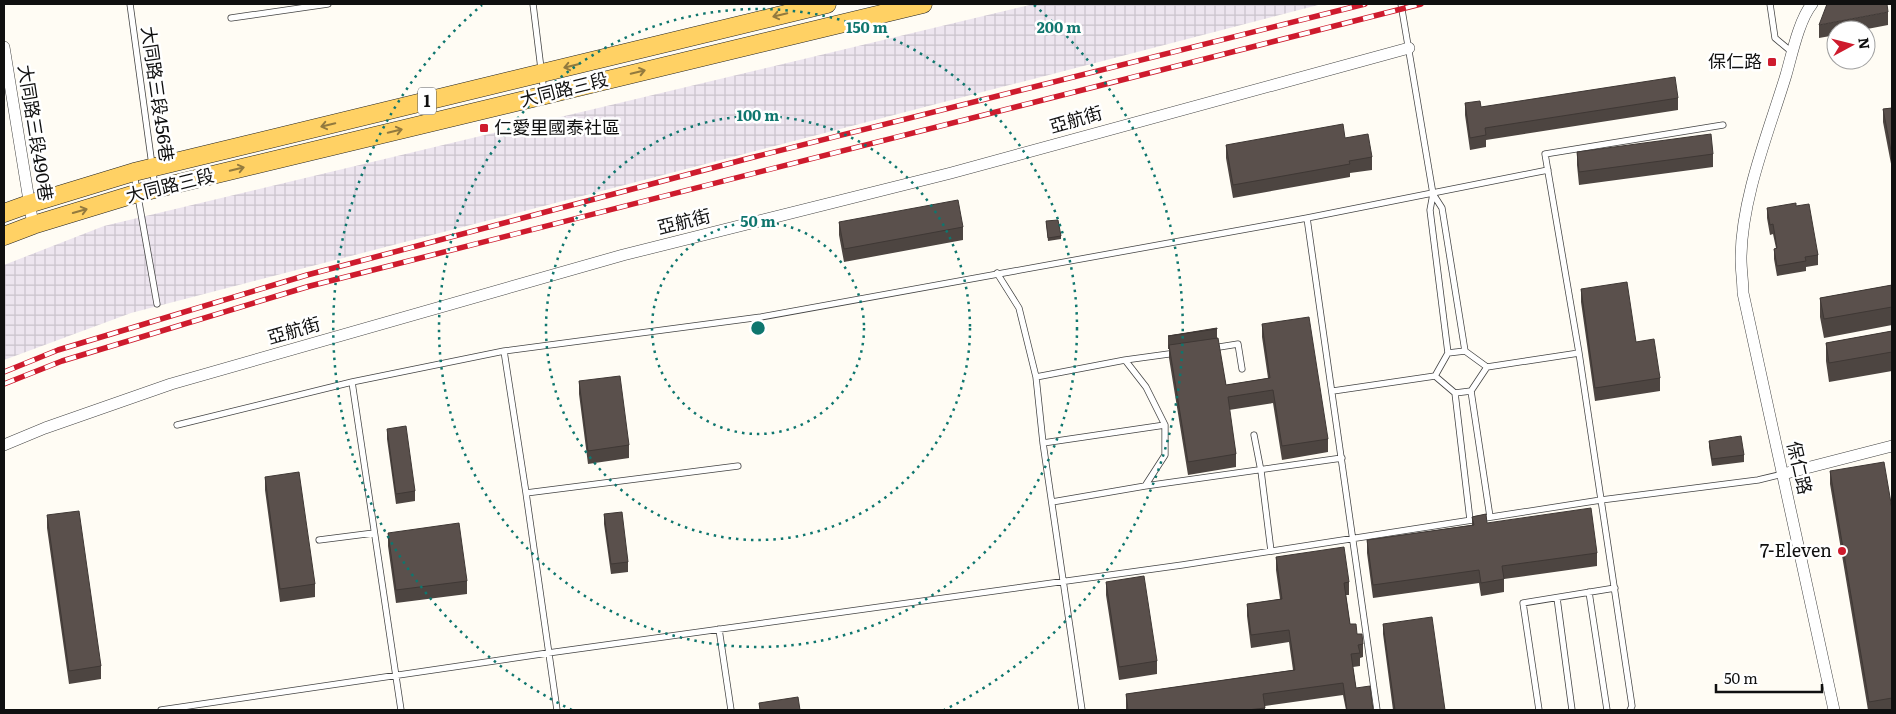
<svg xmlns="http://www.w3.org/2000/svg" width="1896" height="714" font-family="Literata,'Noto Sans TC',serif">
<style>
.industrial{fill:url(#industrial-grid)}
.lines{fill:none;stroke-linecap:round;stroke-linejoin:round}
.lane-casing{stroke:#434343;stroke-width:7}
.street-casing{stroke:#434343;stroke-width:12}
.primary-casing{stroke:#212121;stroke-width:19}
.lane{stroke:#fff;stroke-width:5.5}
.street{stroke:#fff;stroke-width:11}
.primary{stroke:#ffd164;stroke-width:18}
.rail-casing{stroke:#ce1b2d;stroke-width:5.5}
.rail{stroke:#fff;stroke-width:4;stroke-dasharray:11;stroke-linecap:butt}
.wall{fill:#4d4541}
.building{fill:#5a504c;stroke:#3f3835}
.oneway{stroke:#937a3e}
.ring{fill:none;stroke:#0f766e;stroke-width:2.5;stroke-dasharray:2.5 5}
.poi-dot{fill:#ce1b2d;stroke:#fff;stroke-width:2}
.labels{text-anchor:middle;stroke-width:5;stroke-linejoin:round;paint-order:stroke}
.shield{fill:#fff;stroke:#585858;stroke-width:1}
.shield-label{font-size:16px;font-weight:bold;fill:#101010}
.poi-label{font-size:18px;fill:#101010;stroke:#fff;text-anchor:end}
.street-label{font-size:18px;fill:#101010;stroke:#fff}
.centre{fill:#0f766e;stroke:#fff;stroke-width:2.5}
.ring-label{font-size:15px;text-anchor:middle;font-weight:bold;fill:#0f766e;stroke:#fff;stroke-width:5;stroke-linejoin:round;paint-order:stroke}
</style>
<defs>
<pattern id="industrial-grid" width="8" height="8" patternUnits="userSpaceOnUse" patternTransform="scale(1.25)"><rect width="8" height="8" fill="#ede5ef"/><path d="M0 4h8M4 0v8" fill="none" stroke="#cac3cc"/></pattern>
</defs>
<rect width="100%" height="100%" fill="#fffcf4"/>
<!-- industrial -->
<path class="industrial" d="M1034,4h288l-1191,309 -127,47v-95l100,-39z"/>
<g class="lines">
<defs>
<path id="lane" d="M130,4l25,183
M533,4l11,89
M1401,4l32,190 9,14 23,143 22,16 -16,24 19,126
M1770,4l5,34 18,15
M231,18l97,-14
M134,174l23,130
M1433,194l-3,16 18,143 -13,23 20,17 15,127
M1307,218l70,492
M997,273l22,35 17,69 7,66 39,267
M1213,348l25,-4 4,25
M504,351l22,142 31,217
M1448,353l17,-2
M1125,360l51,-7
M1487,367l92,-14
M1036,377l89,-17 21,27 19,38v30l-20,31 -93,16
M352,382l49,328
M1333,391l102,-15
M1455,393l16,-2
M177,425l175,-43 152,-31 257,-34 546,-99 241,-48
M1254,435l7,36 10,80
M1043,443l122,-18
M1145,486l197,-28
M526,493l212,-27
M319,540l55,-7
M1589,592l18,118
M1557,598l15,112
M719,629l12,81
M161,710l387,-57 634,-88 419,-65 157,-20 25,-6
M1539,710l-16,-107 92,-15
M1630,710l2,-4 -53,-353 -34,-199 178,-29"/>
<path id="street" d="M1812,4c-13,16 -20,50 -26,71 -17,56 -45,124 -45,184 0,11 2,23 2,34l91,417
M4,47l29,178
M4,445l41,-17 126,-44 452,-129 328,-82 458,-125
M1783,474l109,-28"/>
<path id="primary" d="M4,213l25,-9 105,-32 693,-168
M4,236l29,-11 105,-32 785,-189"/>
</defs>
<!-- lane casing -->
<use href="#lane" class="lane-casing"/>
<!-- street casing -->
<use href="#street" class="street-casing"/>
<!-- primary casing -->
<use href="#primary" class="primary-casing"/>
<!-- lane -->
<use href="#lane" class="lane"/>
<!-- street -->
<use href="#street" class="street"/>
<!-- primary -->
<use href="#primary" class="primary"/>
<defs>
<path id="rail" d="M4,372l54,-22 249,-75 443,-117 615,-154
M4,384l58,-23 248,-75 1111,-282"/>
</defs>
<!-- rail casing -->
<use href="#rail" class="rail-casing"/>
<!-- rail -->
<use href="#rail" class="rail"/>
</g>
<!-- wall -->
<path class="wall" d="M1888,12v13l-26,5h-26v5l-17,3v-13z
M1678,98v12l-192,30v7l-16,3 -5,-35v-12l16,4z
M1892,108v61l-9,-47v-13z
M1345,138l27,19v13l-22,3v4l-117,21 -7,-40v-13z
M1577,152l136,2v13l-134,18 -2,-20z
M1796,206l22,49v10l-12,2v4l-29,5 -3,-17v-10l2,-1 -3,-14 -3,1 -3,-17v-10z
M1046,221l15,15v3l-13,2z
M839,222l124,5v13l-119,22 -5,-27z
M1892,285v40l-68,13 -4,-21v-19z
M1581,289l55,53 24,36v13l-65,10 -14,-99z
M1262,324l66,115v13l-46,8 -9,-57 -44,7 7,44v13l-48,8 -19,-117v-9h-1v-13l49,-8v11l9,46 42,-7 -6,-41z
M1892,331v40l-63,11 -3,-21v-18z
M579,381l50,64v13l-41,6 -9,-70z
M387,429l28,62v10l-19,3 -9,-65z
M1709,441l35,14v7l-32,4 -3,-19z
M1830,471l62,38v201h-24l-38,-226z
M265,477l50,107v13l-35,5 -15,-112z
M604,514l24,48v10l-17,2 -7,-50z
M47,515l54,151v13l-32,5 -22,-156z
M1472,517l15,6 110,30v13l-93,13v13l-23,4 -2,-13 -106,15 -6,-45v-13l105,-15z
M388,533l79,48v13l-71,9 -8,-57z
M1276,557l73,25v13h-3l4,29 13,20v13l-3,1v8l-7,1 3,21 17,22h-27l-3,-15 -78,11v4h-139v-16l167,-24 -4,-28 -38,6 -4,-32v-12l33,-5 -4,-29z
M1106,582l51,79v13l-38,6 -13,-85z
M1383,624l62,86h-52l-10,-76z"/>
<!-- building -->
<path class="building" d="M1827,4h60l1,8 -69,13z
M1675,77l3,21 -193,30 1,7 -16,3 -5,-35 15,-2 1,6z
M1892,108v48l-9,-47z
M1343,124l2,14 23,-4 4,23 -23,4 1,3 -117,21 -7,-40z
M1711,134l2,20 -134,18 -2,-20z
M958,200l5,27 -119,22 -5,-27z
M1796,203v3l13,-2 9,51 -13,2 1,4 -29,5 -3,-17 3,-1 -4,-24 -3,1 -3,-17z
M1058,220l3,16 -13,2 -2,-17z
M1627,282l9,60 18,-3 6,39 -65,10 -14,-99z
M1892,285v22l-68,12 -4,-21z
M1309,317l19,122 -46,7 -9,-56 -45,7 8,57 -48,8 -19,-117 49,-7 8,47 44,-7 -8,-54z
M1217,328v1l-49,7z
M1892,331v21l-63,11 -3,-20z
M620,376l9,69 -41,6 -9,-70z
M406,426l9,65 -19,3 -9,-65z
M1741,436l3,19 -32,4 -3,-18z
M1884,462l8,47v189l-23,4 -39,-231z
M299,472l16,112 -35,5 -15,-112z
M1591,508l6,45 -95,13 2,13 -23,4 -2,-13 -106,15 -6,-45 107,-15 -2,-8 14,-3 1,9z
M79,511l22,155 -32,5 -22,-156z
M622,512l6,50 -17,2 -7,-50z
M459,523l8,58 -71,9 -8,-57z
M1344,547l5,35 -5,1 6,41h6l1,10h5l1,10 -5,1 2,8 -9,1 5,34 14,-2 3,24h-26l-4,-27 -80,11 2,14 -18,2h-119l-2,-16 169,-24 -6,-40 -38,5 -4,-31 35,-5 -6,-42z
M1144,576l13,85 -38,6 -13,-85z
M1432,617l13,93h-50l-12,-86z
M798,697l2,13h-40l-1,-7z"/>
<!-- one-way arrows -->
<defs><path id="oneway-shaft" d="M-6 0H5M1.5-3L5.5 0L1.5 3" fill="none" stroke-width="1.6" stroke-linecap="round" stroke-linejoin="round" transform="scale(1.25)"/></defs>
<g class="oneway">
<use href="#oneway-shaft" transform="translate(780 15) rotate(166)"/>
<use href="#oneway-shaft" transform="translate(571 66) rotate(166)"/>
<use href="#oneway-shaft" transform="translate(638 72) rotate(-13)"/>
<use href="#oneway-shaft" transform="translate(328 125) rotate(166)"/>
<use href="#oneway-shaft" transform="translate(395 131) rotate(-14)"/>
<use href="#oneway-shaft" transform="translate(237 169) rotate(-14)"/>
<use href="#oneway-shaft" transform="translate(80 211) rotate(-16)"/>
</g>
<!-- distance rings -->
<g class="ring">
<circle cx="758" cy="328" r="106"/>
<circle cx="758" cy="328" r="212"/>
<circle cx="758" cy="328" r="319"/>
<path d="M572 710A425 425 0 0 1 482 5M1034 5A425 425 0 0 1 944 710"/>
</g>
<!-- markers -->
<g class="poi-dot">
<rect x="1767" y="57" width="10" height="10" rx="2.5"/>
<rect x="479" y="123" width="10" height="10" rx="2.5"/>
<circle cx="1842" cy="551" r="5"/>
</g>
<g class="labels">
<!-- shield labels -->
<rect class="shield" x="418" y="87.5" width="18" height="27" rx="4"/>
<g class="shield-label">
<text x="427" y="107">1</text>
</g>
<!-- poi labels -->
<g class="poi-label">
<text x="1762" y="68">保仁路</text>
<text x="494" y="134" text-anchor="start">仁愛里國泰社區</text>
<text x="1832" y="557">7-Eleven</text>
</g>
<!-- street labels -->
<g class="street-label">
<text transform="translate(564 90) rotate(-14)" y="6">大同路三段</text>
<text transform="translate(157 94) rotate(82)" y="6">大同路三段456巷</text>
<text transform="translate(1076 120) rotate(-16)" y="6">亞航街</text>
<text transform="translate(35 133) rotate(81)" y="6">大同路三段490巷</text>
<text transform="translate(170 186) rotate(-14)" y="6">大同路三段</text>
<text transform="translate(684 222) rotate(-14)" y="6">亞航街</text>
<text transform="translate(294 331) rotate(-16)" y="6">亞航街</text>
<text transform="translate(1799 468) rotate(77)" y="6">保仁路</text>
</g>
</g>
<circle cx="758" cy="328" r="8" class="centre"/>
<g class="ring-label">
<text x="1059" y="33">200 m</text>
<text x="867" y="33">150 m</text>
<text x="758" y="121">100 m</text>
<text x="758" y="227">50 m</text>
</g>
<!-- border -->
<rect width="1896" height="714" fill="none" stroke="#101010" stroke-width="10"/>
<!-- north arrow -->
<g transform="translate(1851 45) rotate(83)"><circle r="24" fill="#ffffff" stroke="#9f9f9f"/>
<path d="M0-4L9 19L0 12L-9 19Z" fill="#ce1b2d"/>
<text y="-8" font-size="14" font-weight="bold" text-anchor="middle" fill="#101010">N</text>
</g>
<!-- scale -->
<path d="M1716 684v8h106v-8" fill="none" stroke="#101010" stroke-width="2.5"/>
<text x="1724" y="684" font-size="15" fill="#101010" stroke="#ffffff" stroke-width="4" paint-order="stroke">50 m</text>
</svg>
